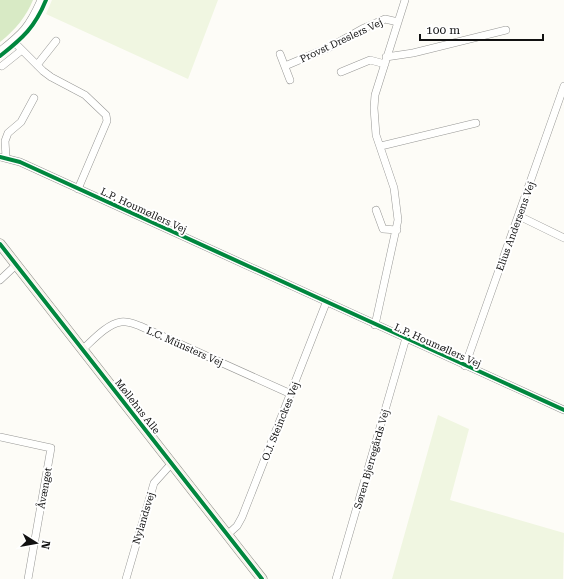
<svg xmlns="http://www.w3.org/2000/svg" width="564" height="579" font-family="'Roboto Serif',serif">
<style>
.forest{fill:#d8eac5}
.pitch{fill:#f0f6e1}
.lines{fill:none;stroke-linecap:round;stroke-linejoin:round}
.street-casing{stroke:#979795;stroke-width:8}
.secondary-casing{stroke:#8e8d8b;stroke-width:11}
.street{stroke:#fffffe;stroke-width:7}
.secondary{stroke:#f6f4eb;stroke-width:10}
.cycleway-casing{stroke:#fff;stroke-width:6}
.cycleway{stroke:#00873e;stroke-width:4}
.labels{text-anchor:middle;stroke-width:4;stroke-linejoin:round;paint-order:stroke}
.street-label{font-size:10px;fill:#111;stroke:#fff}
</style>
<rect width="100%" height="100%" fill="#fdfcf7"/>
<!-- forest -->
<path class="forest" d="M0,0h33c-7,17 -18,30 -33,42z"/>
<!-- pitch -->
<path class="pitch" d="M52,0h166l-30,79 -142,-65z
M438,415l31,14 -19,71 114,33 -1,46h-171z"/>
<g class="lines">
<defs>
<path id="street" d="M13,41l30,30 8,6 34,18 21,20 1,6 -29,68
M0,51c23,-18 29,-24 41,-51
M280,54l10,26
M386,57l27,-4 93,-23
M37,65l19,-24
M2,66l20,-16
M285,66l45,-19 32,-18 23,-10 13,3
M341,72l29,-12 15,4
M381,146l95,-23
M0,157l20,5 544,248
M6,157l-1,-16 3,-8 13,-11 13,-24
M376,210l7,19 14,1
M519,216l45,22
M0,280l16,-15
M375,325l23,-105 -4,-32 -18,-53 -2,-27 1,-13 30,-95
M83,349c10,-9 24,-25 38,-27 7,-1 13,2 19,4l151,68
M465,366l99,-280
M0,437l51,11 -23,131
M227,535l10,-9 5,-9 84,-214
M126,579l28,-96 18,-20
M336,579l70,-241"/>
<path id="secondary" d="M0,244l262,335"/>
</defs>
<!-- street casing -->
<use href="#street" class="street-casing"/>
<!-- secondary casing -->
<use href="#secondary" class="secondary-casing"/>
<!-- street -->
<use href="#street" class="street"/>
<!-- secondary -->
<use href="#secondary" class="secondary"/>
<defs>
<path id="cycleway" d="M0,56c23,-18 35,-29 46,-56
M0,157l20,5 544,248
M0,244l262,335"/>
</defs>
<!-- cycleway casing -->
<use href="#cycleway" class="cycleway-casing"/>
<!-- cycleway -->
<use href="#cycleway" class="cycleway"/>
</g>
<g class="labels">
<!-- street labels -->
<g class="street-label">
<text transform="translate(341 40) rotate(-25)" y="4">Provst Dreslers Vej</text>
<text transform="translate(144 210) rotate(25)" y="4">L.P. Houmøllers Vej</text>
<text transform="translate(515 226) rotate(-70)" y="4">Elius Andersens Vej</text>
<text transform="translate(438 345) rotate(24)" y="4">L.P. Houmøllers Vej</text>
<text transform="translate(185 346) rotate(24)" y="4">L.C. Münsters Vej</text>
<text transform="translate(138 406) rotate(52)" y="4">Møllehus Alle</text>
<text transform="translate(280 421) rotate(-68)" y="4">O.J. Steinckes Vej</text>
<text transform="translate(371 459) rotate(-74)" y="4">Søren Bjerregårds Vej</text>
<text transform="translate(44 488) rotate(-80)" y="4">Åvænget</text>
<text transform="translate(143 518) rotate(-73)" y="4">Nylandsvej</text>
</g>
</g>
<!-- north arrow -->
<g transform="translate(36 543) rotate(101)" stroke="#ffffff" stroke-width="3" paint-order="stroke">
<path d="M0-3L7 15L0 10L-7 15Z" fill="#111111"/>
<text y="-6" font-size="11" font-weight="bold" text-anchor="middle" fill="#111111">N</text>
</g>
<!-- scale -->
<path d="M420 34v6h123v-6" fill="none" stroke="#111111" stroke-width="2"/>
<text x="426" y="34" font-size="12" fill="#111111" stroke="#ffffff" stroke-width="3" paint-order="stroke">100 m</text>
</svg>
